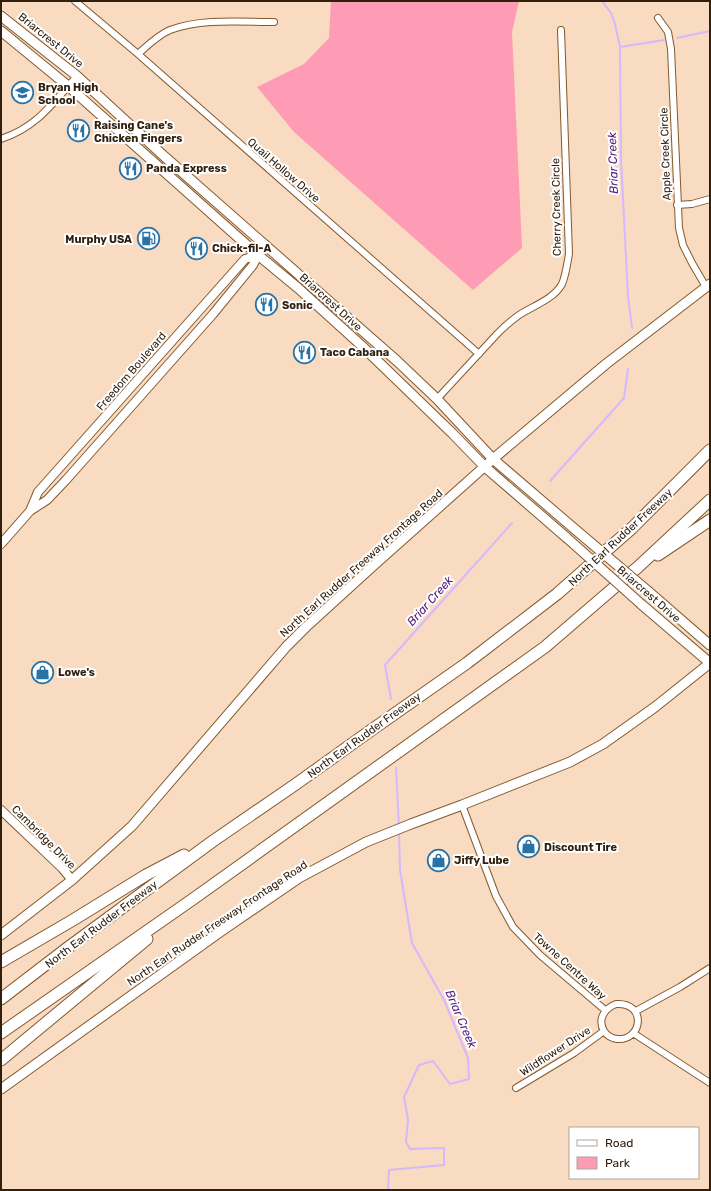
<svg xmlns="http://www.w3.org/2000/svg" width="711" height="1191" font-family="Rubik,sans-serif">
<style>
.green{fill:#fe9bb5}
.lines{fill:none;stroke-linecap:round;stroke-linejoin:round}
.stream{stroke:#d5b8fd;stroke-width:2}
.minor-casing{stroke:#84592f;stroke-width:8}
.tertiary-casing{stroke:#84592f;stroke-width:10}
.secondary-casing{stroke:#84592f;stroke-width:11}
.motorway-casing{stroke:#84592f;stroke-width:13}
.minor{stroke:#fff;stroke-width:6}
.tertiary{stroke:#fff;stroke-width:8}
.secondary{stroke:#fff;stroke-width:9}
.motorway{stroke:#fff;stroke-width:11}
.secondary-bridge-casing{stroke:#84592f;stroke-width:11;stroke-linecap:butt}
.secondary-bridge{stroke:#fff;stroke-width:9}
.labels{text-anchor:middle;stroke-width:4;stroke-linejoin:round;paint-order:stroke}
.street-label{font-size:11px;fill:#32200e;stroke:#fff}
.poi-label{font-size:11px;font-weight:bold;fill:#32200e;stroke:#fff;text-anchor:start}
.water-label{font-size:12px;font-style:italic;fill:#542182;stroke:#fff}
</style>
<rect width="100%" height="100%" fill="#f8dbc0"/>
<!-- green -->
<path class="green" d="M331,1h188l-7,31 10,216 -49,42 -179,-158 -37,-45 47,-23 25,-26z"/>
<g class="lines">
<!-- stream -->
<path class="stream" d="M602,1l9,12 4,11 5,23 1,113 7,136 4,32
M677,38l33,-7
M620,47l44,-7
M550,481l74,-83 4,-29
M391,699l-6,-34 127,-142
M396,768l3,59
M388,1190l1,-20 55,-5v-17l-34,1 -4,-7 2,-22 -4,-23 15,-32 14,-4 17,23 19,-5 -1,-21 -24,-58 -32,-57 -12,-73 -1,-39"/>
<defs>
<path id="minor" d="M75,1l63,53 341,300
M658,18l10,14 3,17 8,179 4,17 9,18 14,24
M138,54c10,-9 20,-19 32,-24 32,-12 71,-8 104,-8
M1,139c36,-12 52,-36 76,-63
M677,205l15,-1 18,-5
M437,399l61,-66c7,-7 14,-13 21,-18 14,-9 35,-16 43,-31 4,-9 5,-20 7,-30l-8,-224
M462,805l34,91 17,31 27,28 65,55
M616,1004c31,-2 27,37 1,35 -6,-1 -10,-3 -13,-8 -7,-12 1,-23 12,-27z
M636,1011l44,-24 30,-19
M633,1033l77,50
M516,1088l58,-35 30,-22"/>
<path id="tertiary" d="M30,511l17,-11 19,-20 147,-166 40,-49 5,-10 8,-10
M1,544l29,-33 8,-19 207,-233 13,-4
M1,810l61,58 10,12"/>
<path id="secondary" d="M1,16l76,60 88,81 232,204 40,38 56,60 84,72
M1,31l67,55 190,169 40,33 64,58 90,87 33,34 82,71
M649,592l61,53
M641,604l69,59
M1,935l71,-55 60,-54 154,-179 20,-20 67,-61 120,-107 113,-95 104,-80
M1,1089l219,-157 79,-54 67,-36 45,-18 51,-19 108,-43 33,-18 52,-37 55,-44"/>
<path id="motorway" d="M658,555l52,-35
M1,962l72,-42 73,-45 38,-20
M1,999l65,-50 147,-108 83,-57 74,-53 97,-68 90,-69 75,-66 78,-78
M1,1033l192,-134 352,-252 93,-80 72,-67
M1,1060l146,-121"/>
</defs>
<!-- minor casing -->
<use href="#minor" class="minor-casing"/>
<!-- tertiary casing -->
<use href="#tertiary" class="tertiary-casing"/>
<!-- secondary casing -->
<use href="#secondary" class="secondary-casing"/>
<!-- motorway casing -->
<use href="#motorway" class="motorway-casing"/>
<!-- minor -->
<use href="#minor" class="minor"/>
<!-- tertiary -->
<use href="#tertiary" class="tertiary"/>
<!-- secondary -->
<use href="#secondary" class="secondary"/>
<!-- motorway -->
<use href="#motorway" class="motorway"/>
<defs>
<path id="secondary-bridge" d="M577,531l72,61
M567,538l74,66"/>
</defs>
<!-- secondary-bridge casing -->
<use href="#secondary-bridge" class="secondary-bridge-casing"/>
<!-- secondary-bridge -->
<use href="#secondary-bridge" class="secondary-bridge"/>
</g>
<!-- icons -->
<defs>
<symbol id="school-ring" viewBox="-11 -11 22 22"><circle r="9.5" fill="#fff" stroke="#2972a6" stroke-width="1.5"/><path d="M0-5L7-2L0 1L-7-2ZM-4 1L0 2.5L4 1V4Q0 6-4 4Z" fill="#2972a6"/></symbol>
<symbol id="restaurant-ring" viewBox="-11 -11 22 22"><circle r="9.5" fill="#fff" stroke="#2972a6" stroke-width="1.5"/><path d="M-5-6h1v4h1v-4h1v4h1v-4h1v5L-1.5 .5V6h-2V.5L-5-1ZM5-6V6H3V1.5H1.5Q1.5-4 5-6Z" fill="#2972a6"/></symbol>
<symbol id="fuel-ring" viewBox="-11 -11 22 22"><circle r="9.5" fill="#fff" stroke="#2972a6" stroke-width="1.5"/><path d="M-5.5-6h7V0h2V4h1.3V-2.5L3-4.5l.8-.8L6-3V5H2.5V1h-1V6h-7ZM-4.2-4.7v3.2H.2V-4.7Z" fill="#2972a6"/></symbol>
<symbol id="shop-ring" viewBox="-11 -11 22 22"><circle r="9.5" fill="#fff" stroke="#2972a6" stroke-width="1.5"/><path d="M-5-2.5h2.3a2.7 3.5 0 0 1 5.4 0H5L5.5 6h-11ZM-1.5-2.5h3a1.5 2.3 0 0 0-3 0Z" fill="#2972a6"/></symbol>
</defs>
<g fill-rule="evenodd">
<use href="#school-ring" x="10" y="80" width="25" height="25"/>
<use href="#restaurant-ring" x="66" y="118" width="25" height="25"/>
<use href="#restaurant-ring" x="118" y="156" width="25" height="25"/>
<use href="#fuel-ring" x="136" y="226" width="25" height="25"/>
<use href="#restaurant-ring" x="184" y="236" width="25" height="25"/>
<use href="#restaurant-ring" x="254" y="292" width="25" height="25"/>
<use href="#restaurant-ring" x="292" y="340" width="25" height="25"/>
<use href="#shop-ring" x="30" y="660" width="25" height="25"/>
<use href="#shop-ring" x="516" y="834" width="25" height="25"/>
<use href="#shop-ring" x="426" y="848" width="25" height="25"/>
</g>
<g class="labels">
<!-- street labels -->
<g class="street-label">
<text transform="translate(51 40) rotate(39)" y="4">Briarcrest Drive</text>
<text transform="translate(665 154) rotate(-92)" y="4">Apple Creek Circle</text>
<text transform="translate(284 170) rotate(41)" y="4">Quail Hollow Drive</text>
<text transform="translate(556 207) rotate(-91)" y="4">Cherry Creek Circle</text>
<text transform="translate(331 302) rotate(42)" y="4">Briarcrest Drive</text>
<text transform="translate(131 371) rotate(-49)" y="4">Freedom Boulevard</text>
<text transform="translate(620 537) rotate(-43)" y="4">North Earl Rudder Freeway</text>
<text transform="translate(361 563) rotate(-42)" y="4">North Earl Rudder Freeway Frontage Road</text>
<text transform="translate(649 594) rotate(41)" y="4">Briarcrest Drive</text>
<text transform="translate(364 735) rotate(-36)" y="4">North Earl Rudder Freeway</text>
<text transform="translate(44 837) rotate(45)" y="4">Cambridge Drive</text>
<text transform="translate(217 923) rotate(-34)" y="4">North Earl Rudder Freeway Frontage Road</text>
<text transform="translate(101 924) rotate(-37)" y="4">North Earl Rudder Freeway</text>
<text transform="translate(570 966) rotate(42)" y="4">Towne Centre Way</text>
<text transform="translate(555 1051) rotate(-33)" y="4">Wildflower Drive</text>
</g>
<!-- poi labels -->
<g class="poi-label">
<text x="38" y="91">Bryan High<tspan x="38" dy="13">School</tspan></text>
<text x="94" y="129">Raising Cane's<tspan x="94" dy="13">Chicken Fingers</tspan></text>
<text x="146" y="172">Panda Express</text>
<text x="132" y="243" text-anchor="end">Murphy USA</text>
<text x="212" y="252">Chick-fil-A</text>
<text x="282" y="309">Sonic</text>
<text x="320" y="356">Taco Cabana</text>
<text x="58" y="676">Lowe's</text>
<text x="544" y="851">Discount Tire</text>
<text x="454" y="864">Jiffy Lube</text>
</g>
<!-- water labels -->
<g class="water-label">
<text transform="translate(613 163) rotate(-92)" y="4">Briar Creek</text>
<text transform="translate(430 601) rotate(-48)" y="4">Briar Creek</text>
<text transform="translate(461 1019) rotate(67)" y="4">Briar Creek</text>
</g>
</g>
<!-- border -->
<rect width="711" height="1191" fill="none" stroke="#32200e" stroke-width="4"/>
<!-- legend -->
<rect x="569" y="1127" width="130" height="52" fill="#ffffff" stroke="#ada69f"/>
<rect x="577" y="1140" width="20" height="6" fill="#ffffff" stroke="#ada69f"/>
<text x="605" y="1147" font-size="12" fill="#32200e">Road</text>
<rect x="577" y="1157" width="20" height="12" fill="#fe9bb5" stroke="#ada69f"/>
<text x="605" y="1167" font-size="12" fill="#32200e">Park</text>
</svg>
